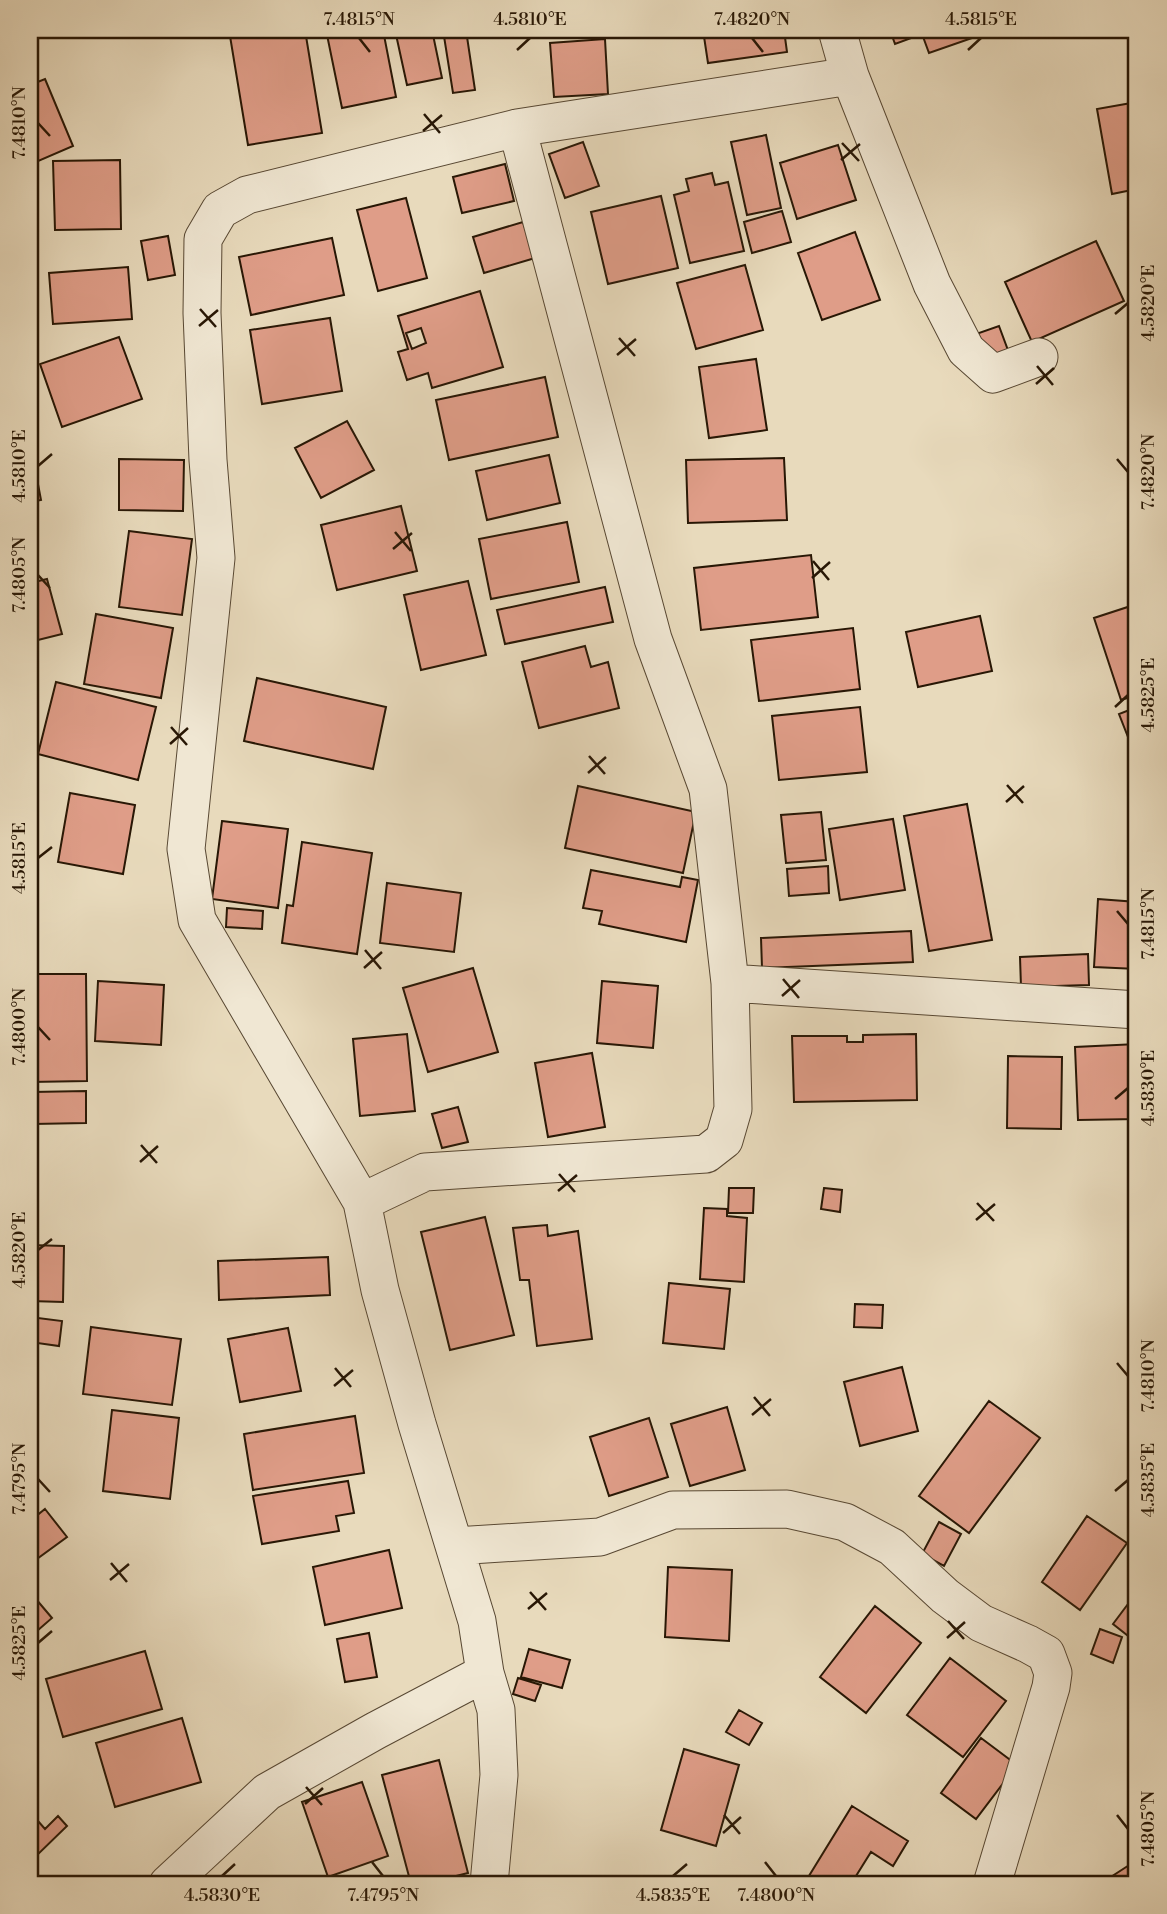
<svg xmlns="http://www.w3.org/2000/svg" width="1167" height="1914" font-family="'Libre Bodoni',serif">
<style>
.building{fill:#df9d88;stroke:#281705;stroke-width:2;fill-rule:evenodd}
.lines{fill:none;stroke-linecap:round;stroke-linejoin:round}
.street-casing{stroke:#584833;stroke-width:39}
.street{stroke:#f0e7d3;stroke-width:37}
.ticks{fill:none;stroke:#281705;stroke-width:2.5}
.neatline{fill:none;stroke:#281705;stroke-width:2.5}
.ticks-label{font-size:18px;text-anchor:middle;fill:#281705}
</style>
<rect width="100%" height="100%" fill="#e8dabc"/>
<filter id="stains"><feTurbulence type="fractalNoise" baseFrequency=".00286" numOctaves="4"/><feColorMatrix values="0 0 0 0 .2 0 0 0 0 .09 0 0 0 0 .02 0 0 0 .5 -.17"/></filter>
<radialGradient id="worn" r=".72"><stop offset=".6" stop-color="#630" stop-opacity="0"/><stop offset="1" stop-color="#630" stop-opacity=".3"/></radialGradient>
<!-- building -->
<path class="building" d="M229,30h76l17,103 -74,12z
M326,30h57l13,67 -54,11z
M395,30h37l10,48 -35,7z
M443,30h23l9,60 -22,3z
M703,30h81l3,22 -79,11z
M890,30h105l-66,23 -7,-19 -27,10z
M1132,30h5v30z
M605,39l3,55 -54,3 -4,-54z
M45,79l28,67 -37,16 -6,-16v-61z
M1137,102v87l-25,5 -15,-85z
M766,135l15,73 -34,7 -16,-73z
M583,142l16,44 -34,12 -16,-44z
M838,145l18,55 -59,19 -17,-56z
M120,160l1,69 -66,1 -2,-69z
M505,164l9,37 -52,12 -9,-36z
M712,173l3,12 13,-3 16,69 -54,12 -16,-68 15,-4 -3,-12z
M661,196l17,72 -70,16 -17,-72z
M406,198l21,80 -49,13 -21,-81z
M782,211l9,31 -39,11 -8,-31z
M523,222l12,36 -51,15 -11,-36z
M855,232l25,68 -58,20 -24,-67z
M168,236l7,39 -27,5 -7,-39z
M332,238l12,57 -93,20 -12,-58z
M1096,241l28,60 -92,41 -27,-60z
M745,265l18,65 -67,19 -19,-66z
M128,267l4,52 -79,5 -4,-51z
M480,291l23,76 -71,21 -4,-15 -21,7 -9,-28 10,-3 -10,-33zM421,328l5,15 -14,6 -6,-16z
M330,318l12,73 -80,13 -12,-74z
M999,326l10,27 -22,9 -11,-28z
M119,337l23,62 -80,28 -22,-63z
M756,359l11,71 -58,8 -10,-71z
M545,377l13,60 -109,23 -13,-60z
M347,421l27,49 -53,28 -26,-50z
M30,442l11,58 -11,2z
M549,455l11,48 -73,17 -11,-49z
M784,458l3,62 -99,3 -2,-63z
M119,459l65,1 -1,51 -64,-1z
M401,506l16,65 -80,19 -16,-65z
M567,522l12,60 -88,17 -12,-60z
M129,531l63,8 -10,76 -63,-8z
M811,555l7,62 -117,13 -7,-62z
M47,579l15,55 -32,8v-59z
M468,581l18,74 -65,15 -17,-75z
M605,587l8,35 -108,22 -8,-34z
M1137,604v91l-16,5 -27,-82z
M96,614l77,14 -12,70 -77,-14z
M980,616l12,55 -74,16 -12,-55z
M853,628l7,61 -101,12 -8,-61z
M585,646l6,21 17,-5 11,46 -80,20 -17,-66z
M257,678l129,29 -13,62 -129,-28z
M56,682l100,25 -18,73 -100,-26z
M860,707l7,65 -88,8 -7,-64z
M1137,707v53l-18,-46z
M578,786l118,26 -13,61 -118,-25z
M70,793l65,12 -12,69 -65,-12z
M967,804l25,136 -63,11 -25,-135z
M821,812l5,48 -40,3 -5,-48z
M893,819l12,71 -65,10 -11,-71z
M222,821l66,8 -10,79 -66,-9z
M302,842l70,11 -15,101 -75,-11 5,-38 6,1z
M828,866l1,27 -40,3 -2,-27z
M591,870l89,17 2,-10 16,3 -12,62 -87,-18 3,-13 -19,-3z
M387,883l74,10 -7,59 -74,-9z
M1098,899l39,3v67l-43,-2z
M227,908l36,3 -1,18 -36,-2z
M911,931l2,31 -151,6 -1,-30z
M1088,954l1,31 -68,2 -1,-30z
M473,968l25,84 -70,20 -25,-84z
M30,974h56l1,107 -57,1z
M98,981l66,4 -3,60 -66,-4z
M602,981l56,5 -5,62 -56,-5z
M407,1034l8,77 -55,5 -7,-77z
M916,1034l1,66 -123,2 -2,-66h55v6h16v-7z
M1137,1044v75l-59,1 -3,-73z
M592,1053l13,74 -57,10 -13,-74z
M1008,1056l54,1 -1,72 -54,-1z
M86,1091v32l-53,1 -1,-32z
M458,1107l10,35 -26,6 -10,-34z
M729,1188h25l-1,25h-25z
M824,1188l18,2 -2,22 -19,-3z
M704,1208l23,1v7l20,2 -3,64 -44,-3z
M485,1217l29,118 -64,15 -29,-118z
M547,1225l1,11 30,-5 14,108 -55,7 -8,-66h-9l-7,-52z
M30,1245l34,1 -1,56 -33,-1z
M328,1257l2,38 -111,5 -1,-39z
M669,1283l61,6 -6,60 -61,-6z
M855,1304l28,1 -1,23 -28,-1z
M30,1317l32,4 -3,25 -29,-4z
M91,1327l90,12 -9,66 -89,-11z
M288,1328l13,63 -61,11 -12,-63z
M902,1367l16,64 -58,15 -16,-64z
M989,1401l51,37 -71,95 -50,-37z
M727,1407l18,63 -55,16 -19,-62z
M112,1410l67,8 -9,81 -67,-8z
M355,1416l9,57 -111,17 -9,-56z
M649,1418l19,59 -59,19 -19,-59z
M348,1481l6,32 -18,3 3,15 -77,13 -9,-48z
M45,1509l22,28 -37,27v-43z
M1087,1516l40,27 -47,67 -38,-28z
M939,1522l22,12 -17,32 -22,-12z
M389,1550l13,58 -77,17 -12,-58z
M668,1567l64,3 -3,71 -64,-4z
M30,1592l22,26 -22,19z
M1137,1592v51l-24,-19z
M875,1606l46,37 -55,70 -46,-36z
M1100,1629l22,8 -9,26 -22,-9z
M369,1633l8,44 -32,5 -8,-43z
M529,1649l41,11 -8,28 -41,-11z
M145,1651l17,58 -99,28 -17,-58z
M950,1658l56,43 -43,56 -56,-42z
M518,1678l23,7 -6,16 -22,-7z
M739,1710l23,13 -13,22 -23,-13z
M182,1718l19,64 -86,25 -19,-64z
M981,1738l36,27 -41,54 -35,-26z
M684,1749l55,16 -23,81 -55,-16z
M439,1760l29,113 -44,11h-13l-29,-109z
M362,1782l26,74 -60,21 -26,-75z
M852,1806l56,35 -15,25 -22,-14 -20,32h-47z
M30,1812l15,17 13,-13 9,10 -37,36z
M1137,1860v24h-37z"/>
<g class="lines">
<defs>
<path id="street" d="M837,30l13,46 82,208 34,66 27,24 46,-17
M730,983l407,27
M362,1202l63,-30 281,-18 18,-14 9,-31 -3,-126 -22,-194 -55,-150 -136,-511
M455,1546l145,-9 73,-27 114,-1 58,13 47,25 53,49 36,27 47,21 18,10 7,19 -2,14 -59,197
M485,1673l11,37 3,65 -10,109
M168,1884l99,-92 108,-61 110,-58 -8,-52 -60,-197 -37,-134 -18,-88 -165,-282 -11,-71 30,-291 -8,-98 -6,-147 1,-74 17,-29 27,-15 270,-67 333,-52"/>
</defs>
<!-- street casing -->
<use href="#street" class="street-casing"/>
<!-- street -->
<use href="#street" class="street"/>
</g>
<!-- ticks -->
<path class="ticks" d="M359,38l11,14M752,38l11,14M517,50l13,-12M968,50l13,-12M424,114l16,19M38,123l12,13M423,131l19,-16M842,143l17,18M841,160l19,-16M200,309l16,18M1115,314l13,-11M199,326l19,-16M619,338l16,18M617,355l19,-16M1037,366l16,19M1036,384l18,-16M1117,459l11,13M38,466l14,-12M395,532l16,19M393,549l19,-16M813,561l16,19M38,575l12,13M812,578l18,-16M1115,707l13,-12M171,727l16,18M170,744l18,-16M589,756l16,18M588,773l18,-16M1007,785l16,18M1006,802l18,-16M38,858l14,-11M1117,911l11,13M365,950l16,19M364,968l18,-16M783,979l16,19M782,996l18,-16M38,1027l12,13M1115,1099l13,-11M141,1145l16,18M140,1162l18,-16M559,1174l16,18M558,1191l19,-16M977,1203l17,18M976,1220l19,-16M38,1250l14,-11M1117,1363l11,13M335,1368l16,19M334,1386l19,-16M754,1397l16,19M752,1415l19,-16M38,1479l12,13M1115,1491l13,-11M111,1563l16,19M110,1580l19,-16M530,1592l16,18M528,1609l19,-16M948,1621l16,18M947,1638l18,-16M38,1643l14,-12M306,1787l16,18M305,1804l18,-16M724,1815l16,19M1117,1815l11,14M723,1833l18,-16M372,1862l11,14M765,1862l11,14M222,1876l13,-12M673,1876l14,-12"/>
<!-- margin -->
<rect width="1167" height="1914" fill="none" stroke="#e8dabc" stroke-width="77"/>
<rect x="38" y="38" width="1090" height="1838" class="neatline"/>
<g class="ticks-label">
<text x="359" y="25">7.4815°N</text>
<text x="530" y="25">4.5810°E</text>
<text x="752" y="25">7.4820°N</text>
<text x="981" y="25">4.5815°E</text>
<text transform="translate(19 123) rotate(-90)" y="6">7.4810°N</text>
<text transform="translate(1148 303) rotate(-90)" y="6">4.5820°E</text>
<text transform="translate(19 466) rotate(-90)" y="6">4.5810°E</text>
<text transform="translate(1148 472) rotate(-90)" y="6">7.4820°N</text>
<text transform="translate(19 575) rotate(-90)" y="6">7.4805°N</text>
<text transform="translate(1148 695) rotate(-90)" y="6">4.5825°E</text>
<text transform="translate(19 858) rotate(-90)" y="6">4.5815°E</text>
<text transform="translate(1148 924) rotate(-90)" y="6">7.4815°N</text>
<text transform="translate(19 1027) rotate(-90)" y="6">7.4800°N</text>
<text transform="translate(1148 1088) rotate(-90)" y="6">4.5830°E</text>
<text transform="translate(19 1250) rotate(-90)" y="6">4.5820°E</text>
<text transform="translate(1148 1376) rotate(-90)" y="6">7.4810°N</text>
<text transform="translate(19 1479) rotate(-90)" y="6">7.4795°N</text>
<text transform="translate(1148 1480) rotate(-90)" y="6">4.5835°E</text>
<text transform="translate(19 1643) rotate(-90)" y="6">4.5825°E</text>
<text transform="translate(1148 1829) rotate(-90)" y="6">7.4805°N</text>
<text x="222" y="1901">4.5830°E</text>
<text x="383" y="1901">7.4795°N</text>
<text x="673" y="1901">4.5835°E</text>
<text x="776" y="1901">7.4800°N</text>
</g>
<rect width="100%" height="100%" filter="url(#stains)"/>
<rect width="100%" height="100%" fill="url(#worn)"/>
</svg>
